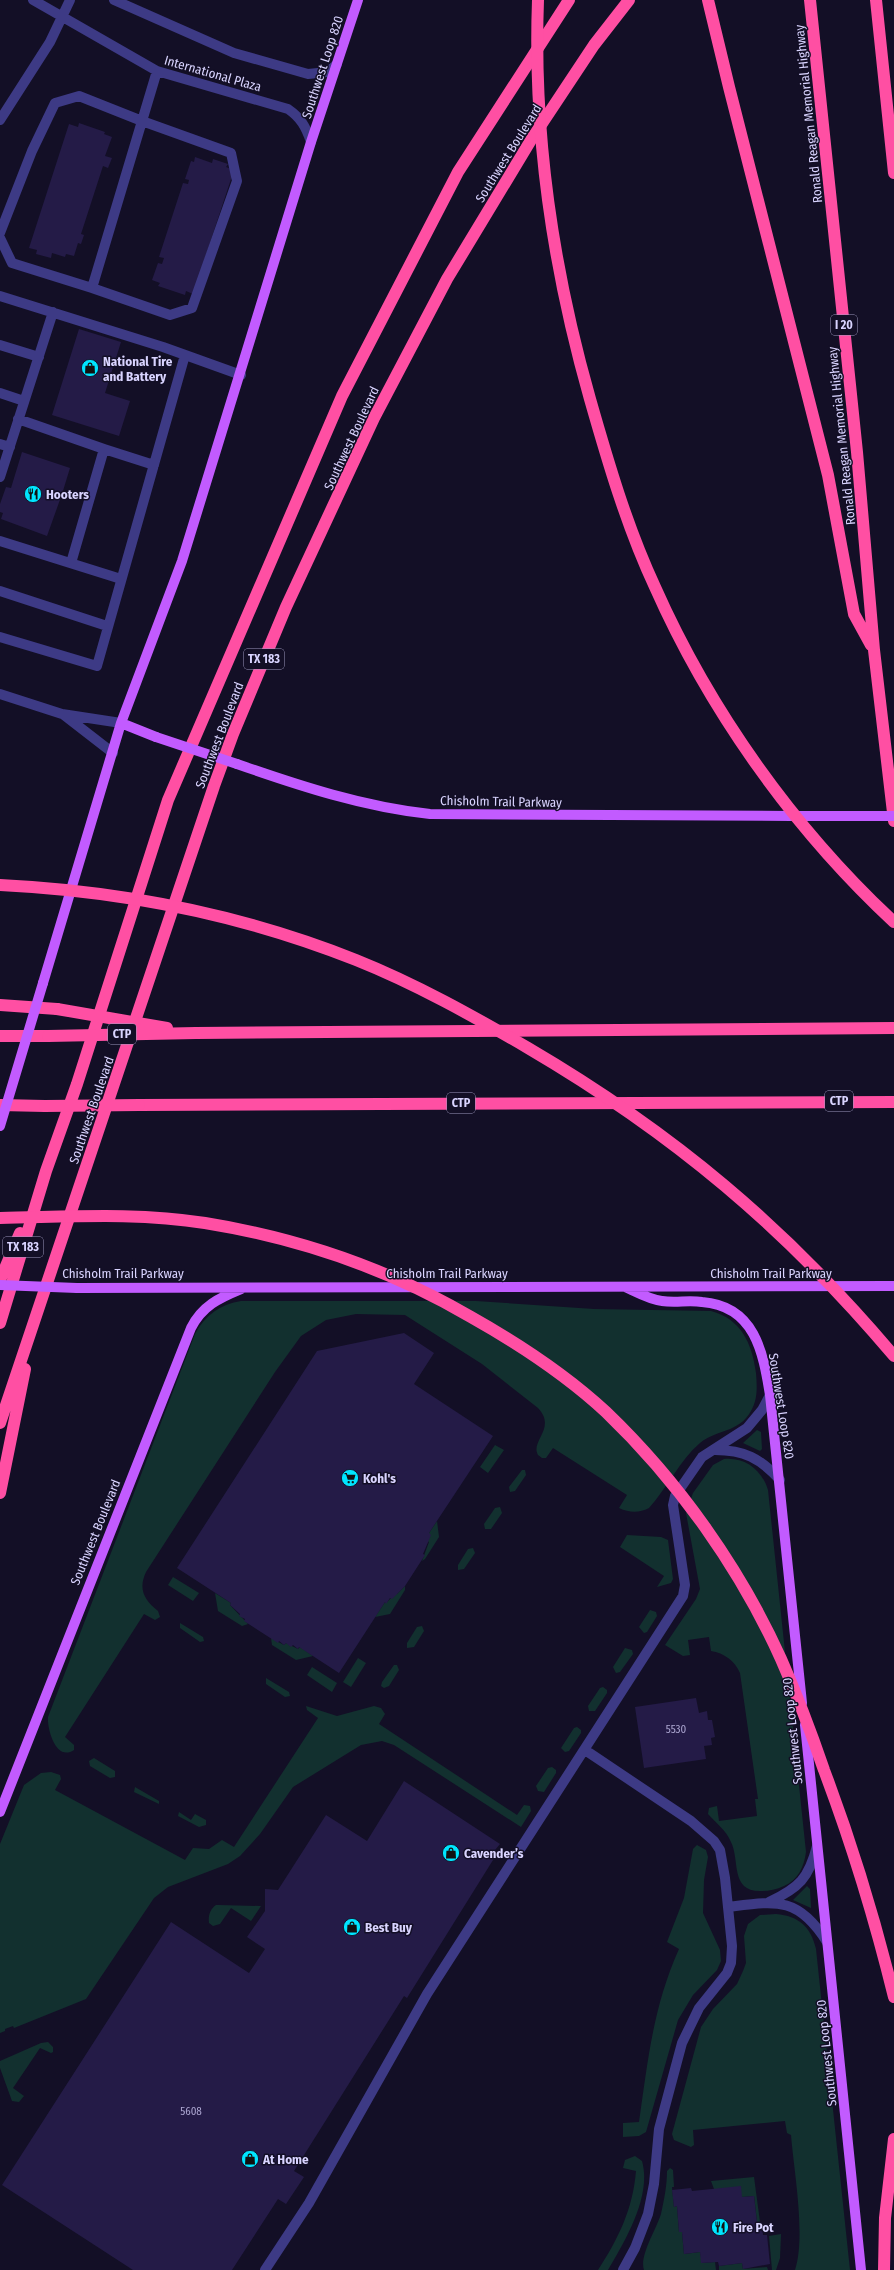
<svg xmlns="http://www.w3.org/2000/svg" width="894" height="2270" font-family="'Fira Sans Condensed',sans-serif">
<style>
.green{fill:#12302f}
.building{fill:#241b47}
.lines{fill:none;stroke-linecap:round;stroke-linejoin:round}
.minor{stroke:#3d3a85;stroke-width:10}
.major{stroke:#c25bff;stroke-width:10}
.highway{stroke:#ff4fa3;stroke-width:12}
.major-bridge{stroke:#c25bff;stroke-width:10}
.highway-bridge{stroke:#ff4fa3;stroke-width:12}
.labels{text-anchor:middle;stroke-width:3;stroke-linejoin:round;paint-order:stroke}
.number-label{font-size:11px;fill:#aca6d1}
.shield{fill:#130f26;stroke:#9e99be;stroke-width:1}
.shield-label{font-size:12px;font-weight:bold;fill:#d9d4ff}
.street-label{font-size:13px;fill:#d9d4ff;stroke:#130f26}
.poi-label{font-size:13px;font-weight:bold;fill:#d9d4ff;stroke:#130f26;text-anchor:start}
</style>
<rect width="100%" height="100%" fill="#130f26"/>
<!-- green -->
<path class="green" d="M241,1301h235l118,8 117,2c30,8 41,32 45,62 1,13 2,26 -5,38 -12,22 -34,18 -51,32 -20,17 -33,45 -51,65 -10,5 -19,5 -30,0l8,-13 -74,-47 -7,10h-4l-4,-3c-8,-14 19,-27 0,-47l-56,-44 -77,-49 -49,-1 -30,6 -25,16 -26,36 -129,200c-8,17 -2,28 12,39l2,6 -5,3 -11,-6 -79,123 9,8v5c-18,12 -27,-21 -26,-33l147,-383c10,-19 26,-30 46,-33z
M757,1430l4,2 1,17 -2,2 -17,-8z
M495,1445l9,5 -16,23 -8,-6z
M724,1459c21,-2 38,11 44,31l38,362c-2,15 -8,28 -22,34 -8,4 -16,5 -24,5 -30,0 -20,-31 -29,-49 -5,-12 -15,-19 -23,-28l1,-6 8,-2 2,15 38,-5 -2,-17h3l-18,-126c-5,-12 -16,-20 -29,-22l-2,-14 -21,3 2,15 -7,1 -18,-11 31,-46 4,-10 -14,-76 7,-20 20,-28z
M522,1470h3l1,5 -11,16 -5,1 -1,-5z
M500,1507l2,6 -11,16h-6l-1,-5 11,-16z
M437,1521l2,16 -14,22 -3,2 7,-19 -2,-1 2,-8z
M627,1535l34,2 7,3 5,39 -2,4 -14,4 7,-11 -44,-29z
M473,1548l2,5 -11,16 -6,1v-5l10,-16z
M173,1577l26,16 -6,8 -25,-16z
M405,1586v4l-15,24 -15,3 10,-15 1,1 10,-10 1,1z
M215,1593l16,10 -1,2 18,19 -6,2 -24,-15z
M650,1610l6,2 1,4 -10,16 -3,1 -5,-6z
M180,1623l23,14 1,4 -4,1 -20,-14z
M422,1626l2,5 -10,16 -7,1v-5l10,-16z
M271,1638l13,7 2,-2 12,6 2,-2 13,9 -17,4 -24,-15z
M625,1648l7,2 1,4 -13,18 -4,1 -3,-6z
M358,1658l8,5 -15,24 -8,-5z
M394,1665h3l2,5 -10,16 -5,2 -3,-2 1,-4z
M312,1667l25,16 -5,9 -25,-17z
M266,1678l23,14 1,4 -5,1 -19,-13z
M603,1687l4,3v3l-12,18h-6l-1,-5 12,-18z
M306,1706l31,10 37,-10 7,2 4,6 -6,10 138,91 7,-10 6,1 1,5 -10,16 -127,-82 -12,-4 -21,4 -68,42 -33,47 -20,22 -12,8 -60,23 -14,11 -68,101 -72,29 -1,-2 -8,3v2l-5,2v-189l24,-59 17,-12 10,-1 9,3 1,4 -6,11 130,70 8,-12 16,1 13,-9 12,7 84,-129 -11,-8z
M577,1727l4,3v3l-12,18 -4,1 -4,-4 13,-20z
M94,1758l21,13v6l-5,1 -20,-12 -1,-5z
M552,1767l4,3v3l-12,19 -6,-1 -2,-5 12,-18z
M135,1787l24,14v3l-25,-12z
M179,1812l12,8 4,-6 11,6v5l-7,2 -21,-11z
M697,1845l9,5 2,7 -4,23 -1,33 17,37 1,11 -4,9 -24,25 -15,25 -32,112 -7,4 -16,1v-14l16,-1c9,-62 14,-115 40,-173l-12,-7 17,-44 9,-49z
M807,1886l3,3 1,19 -18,-8z
M216,1905h3l42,1 -10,15 -20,-13 -11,16 -7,2 -4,-3c-1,-7 1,-14 7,-18z
M776,1914c23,2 35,13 40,35l34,321h-55c11,-34 -1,-98 -4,-135l-4,-2 -2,-12 -92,9 1,15 -3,2 -17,-7 -2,-6 29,-107 12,-18 24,-25 6,-13 3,-8 -2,-27 4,-12 12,-9z
M48,2042l5,5v5l-2,1 -11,-5 -27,40 11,8 -5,6 -7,-1 -12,-33v-7l41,-18z
M635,2156l7,5c10,35 -17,80 -34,109h-10c21,-32 35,-62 38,-99l-13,-3 2,-8z
M670,2168l3,2 1,17h-2l2,20 3,-1 2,26h3l2,22 16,-2 2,11 13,-1 1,8h-72c-5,-14 12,-40 17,-56 3,-14 6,-28 6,-43z
M754,2177l6,45h-3l-3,-26 -12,1 -28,-8 -3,-8z
M781,2234l-1,24 -4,12h-4l-3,-34z
M742,2263l1,6 24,-2 1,3h-49v-4z"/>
<!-- building -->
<path class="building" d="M79,123l26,9 -1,2 8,3 -7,19 7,2 -4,10 -5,-2 -22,68 3,1 -3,9 -3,-1 -4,13 -8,-2 -1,3 -13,-4 -1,5 -15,-4 1,-4 -8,-2 40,-124 9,3z
M195,157l17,6 1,-4 15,5 -2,3 8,3 -41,124 -7,-3 -1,4 -27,-9 2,-3 -8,-3 6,-17 4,1 2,-6 -5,-1 24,-74 5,1 1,-4 -4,-1 6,-18 3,1z
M79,329l42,13 -16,51 25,8 -11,35 -67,-21z
M22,452l48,16 -8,26 -15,42 -46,-17 2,-6 -3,-1v-8l6,-17 5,1z
M404,1333l30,20 -20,31 79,52 -64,97 2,2 -8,19 2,1 -20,31 -13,13 -2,-1 -4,6 -1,-2 -46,71 -40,-26 -1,2 -5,-4 -2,2 -5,-4 -2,2 -5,-4 -1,2 -34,-22 1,-2 -6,-3 1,-2 -10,-9 1,-2 -54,-35 140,-217z
M696,1698l3,15 8,-2 1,9h4l3,17 -4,1 1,7 -8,1 2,13 -62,9 -9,-61z
M404,1781l96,63 -5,6 3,2 -91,146 -3,-2 -110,175 10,6 -18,27 -8,-5 -46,71h-99l-131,-85 169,-263 78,51 16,-24 -18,-12 18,-26v-22l13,1 48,-75 41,26z
M741,2186l1,11 12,-1 3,26h5l1,13h4l3,29 -27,5 -1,-6 -23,3 -1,-4 -17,1 -1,-11 -16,2 -2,-22h-3l-2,-26 -3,1 -2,-17 19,-2 1,3z"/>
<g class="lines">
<!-- minor -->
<path class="minor" d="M33,0l124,71 131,38c13,9 18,18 23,33
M114,0l120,53 74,21 20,-2 9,-8
M0,120l50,-78 20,-42
M0,233l32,-82 23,-48 24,-7 63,25 89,32 6,28 -45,127 -22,7 -78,-27 65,-217
M0,238l12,25 80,25
M0,296l163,51 78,28
M0,345l39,12
M0,393l24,8
M18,419l86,30
M0,444l10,3
M0,477l53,-165
M0,541l121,38
M71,563l33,-114 50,16
M0,591l107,35
M0,637l97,29 88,-311
M0,694l62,20 59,9
M64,715l49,38
M715,1450c29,0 45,8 65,30
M585,1750l106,71 23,20 6,9 5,28 7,68 -1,17 -4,10 -28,35 -17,35 -23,86 -5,55 -6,30 -13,34 -12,22
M769,1902c30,-14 40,-24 48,-56
M728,1907c48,-6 70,-11 99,35
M265,2270l44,-67 118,-209 256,-398 2,-11 -12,-80 2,-9 27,-39 45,-29 15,-18 8,-15"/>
<!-- major -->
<path class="major" d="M121,723l35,14
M237,764c63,22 127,43 193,50l361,2
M43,983l78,-260 61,-162 129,-419 47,-142
M625,1287c11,5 25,13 37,14 13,2 27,-1 40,1 53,4 61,50 68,93l32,308
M77,1288l817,-2
M805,1725l56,545
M0,1812l191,-484c11,-22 28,-30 50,-39"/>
<!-- highway -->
<path class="highway" d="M708,0l21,87 99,388 26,139 17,31
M810,0l47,452 17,198 20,171
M876,0l18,173
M0,1005l57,4
M196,1033l698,-5
M0,1036h48
M0,1105l45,1
M139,1105l755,-3
M0,1280l20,-47
M0,1323l46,-152 31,-87 91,-284 174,-404 116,-224 111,-172
M0,1423l214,-637 19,-52 53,-127 88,-189 73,-139 84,-139 63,-95 35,-45
M0,1493l25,-124
M884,2270l1,-52 9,-79"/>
<!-- major-bridge -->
<path class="major-bridge" d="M156,737l81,27
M791,816h103
M0,1126l43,-143
M0,1285l77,3"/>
<!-- highway-bridge -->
<path class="highway-bridge" d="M538,0c-5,135 15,269 52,399 18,63 37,128 65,188 55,124 139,242 239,335
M0,885c122,6 243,30 356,75 60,24 117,56 172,88 145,85 258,180 366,308
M57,1009l110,19
M48,1036l148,-3
M45,1106l94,-1
M0,1218c68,-1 137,-6 205,5 93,15 184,46 266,94 48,27 94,57 135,95 72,69 134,156 175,247 16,36 30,73 43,111 28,74 51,150 70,227"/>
</g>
<!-- icons -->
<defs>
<symbol id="shop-disc" viewBox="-11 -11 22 22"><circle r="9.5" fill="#00e5ff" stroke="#130f26"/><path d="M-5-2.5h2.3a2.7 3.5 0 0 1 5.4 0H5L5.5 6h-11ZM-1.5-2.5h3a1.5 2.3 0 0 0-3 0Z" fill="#111"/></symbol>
<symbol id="restaurant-disc" viewBox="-11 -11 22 22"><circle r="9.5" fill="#00e5ff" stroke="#130f26"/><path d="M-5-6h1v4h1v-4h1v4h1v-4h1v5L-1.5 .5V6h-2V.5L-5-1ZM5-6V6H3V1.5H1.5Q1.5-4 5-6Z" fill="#111"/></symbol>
<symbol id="supermarket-disc" viewBox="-11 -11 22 22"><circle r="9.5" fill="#00e5ff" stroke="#130f26"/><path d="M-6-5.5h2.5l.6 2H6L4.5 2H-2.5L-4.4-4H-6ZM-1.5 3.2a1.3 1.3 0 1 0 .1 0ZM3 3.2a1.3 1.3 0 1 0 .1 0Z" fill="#111"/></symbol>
</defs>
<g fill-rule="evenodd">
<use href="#shop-disc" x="80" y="358" width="20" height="20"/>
<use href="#restaurant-disc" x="23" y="484" width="20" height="20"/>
<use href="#supermarket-disc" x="340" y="1468" width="20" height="20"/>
<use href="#shop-disc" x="441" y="1843" width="20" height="20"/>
<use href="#shop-disc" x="342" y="1917" width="20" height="20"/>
<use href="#shop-disc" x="240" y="2149" width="20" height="20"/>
<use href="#restaurant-disc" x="710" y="2217" width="20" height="20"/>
</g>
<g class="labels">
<!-- number labels -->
<g class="number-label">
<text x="676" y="1733">5530</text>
<text x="191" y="2115">5608</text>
</g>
<!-- shield labels -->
<g class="shield">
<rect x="831" y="315" width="26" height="20" rx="3"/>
<rect x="244" y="649" width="40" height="20" rx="3"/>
<rect x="108" y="1024" width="28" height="20" rx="3"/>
<rect x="825" y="1091" width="28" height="20" rx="3"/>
<rect x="447" y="1093" width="28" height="20" rx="3"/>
<rect x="3" y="1237" width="40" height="20" rx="3"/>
</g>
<g class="shield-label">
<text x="844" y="329">I 20</text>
<text x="264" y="663">TX 183</text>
<text x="122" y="1038">CTP</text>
<text x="839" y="1105">CTP</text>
<text x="461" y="1107">CTP</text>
<text x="23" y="1251">TX 183</text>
</g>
<!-- street labels -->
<g class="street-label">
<text transform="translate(322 67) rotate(-72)" y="5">Southwest Loop 820</text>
<text transform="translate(213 73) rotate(16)" y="5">International Plaza</text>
<text transform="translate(808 114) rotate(-96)" y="5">Ronald Reagan Memorial Highway</text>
<text transform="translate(508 153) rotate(-58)" y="5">Southwest Boulevard</text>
<text transform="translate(841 436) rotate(-96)" y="5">Ronald Reagan Memorial Highway</text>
<text transform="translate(351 438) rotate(-65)" y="5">Southwest Boulevard</text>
<text transform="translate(219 735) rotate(-69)" y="5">Southwest Boulevard</text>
<text transform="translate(501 801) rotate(1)" y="5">Chisholm Trail Parkway</text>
<text transform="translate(91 1110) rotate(-71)" y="5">Southwest Boulevard</text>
<text x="123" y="1278">Chisholm Trail Parkway</text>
<text x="447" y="1278">Chisholm Trail Parkway</text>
<text x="771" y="1278">Chisholm Trail Parkway</text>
<text transform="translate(782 1406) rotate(81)" y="5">Southwest Loop 820</text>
<text transform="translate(95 1532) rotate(-68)" y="5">Southwest Boulevard</text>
<text transform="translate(792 1731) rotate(-96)" y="5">Southwest Loop 820</text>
<text transform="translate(826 2053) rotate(-96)" y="5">Southwest Loop 820</text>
</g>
<!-- poi labels -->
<g class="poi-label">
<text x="103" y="366">National Tire<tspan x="103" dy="15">and Battery</tspan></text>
<text x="46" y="499">Hooters</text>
<text x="363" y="1483">Kohl's</text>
<text x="464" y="1858">Cavender’s</text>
<text x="365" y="1932">Best Buy</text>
<text x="263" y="2164">At Home</text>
<text x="733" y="2232">Fire Pot</text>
</g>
</g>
</svg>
